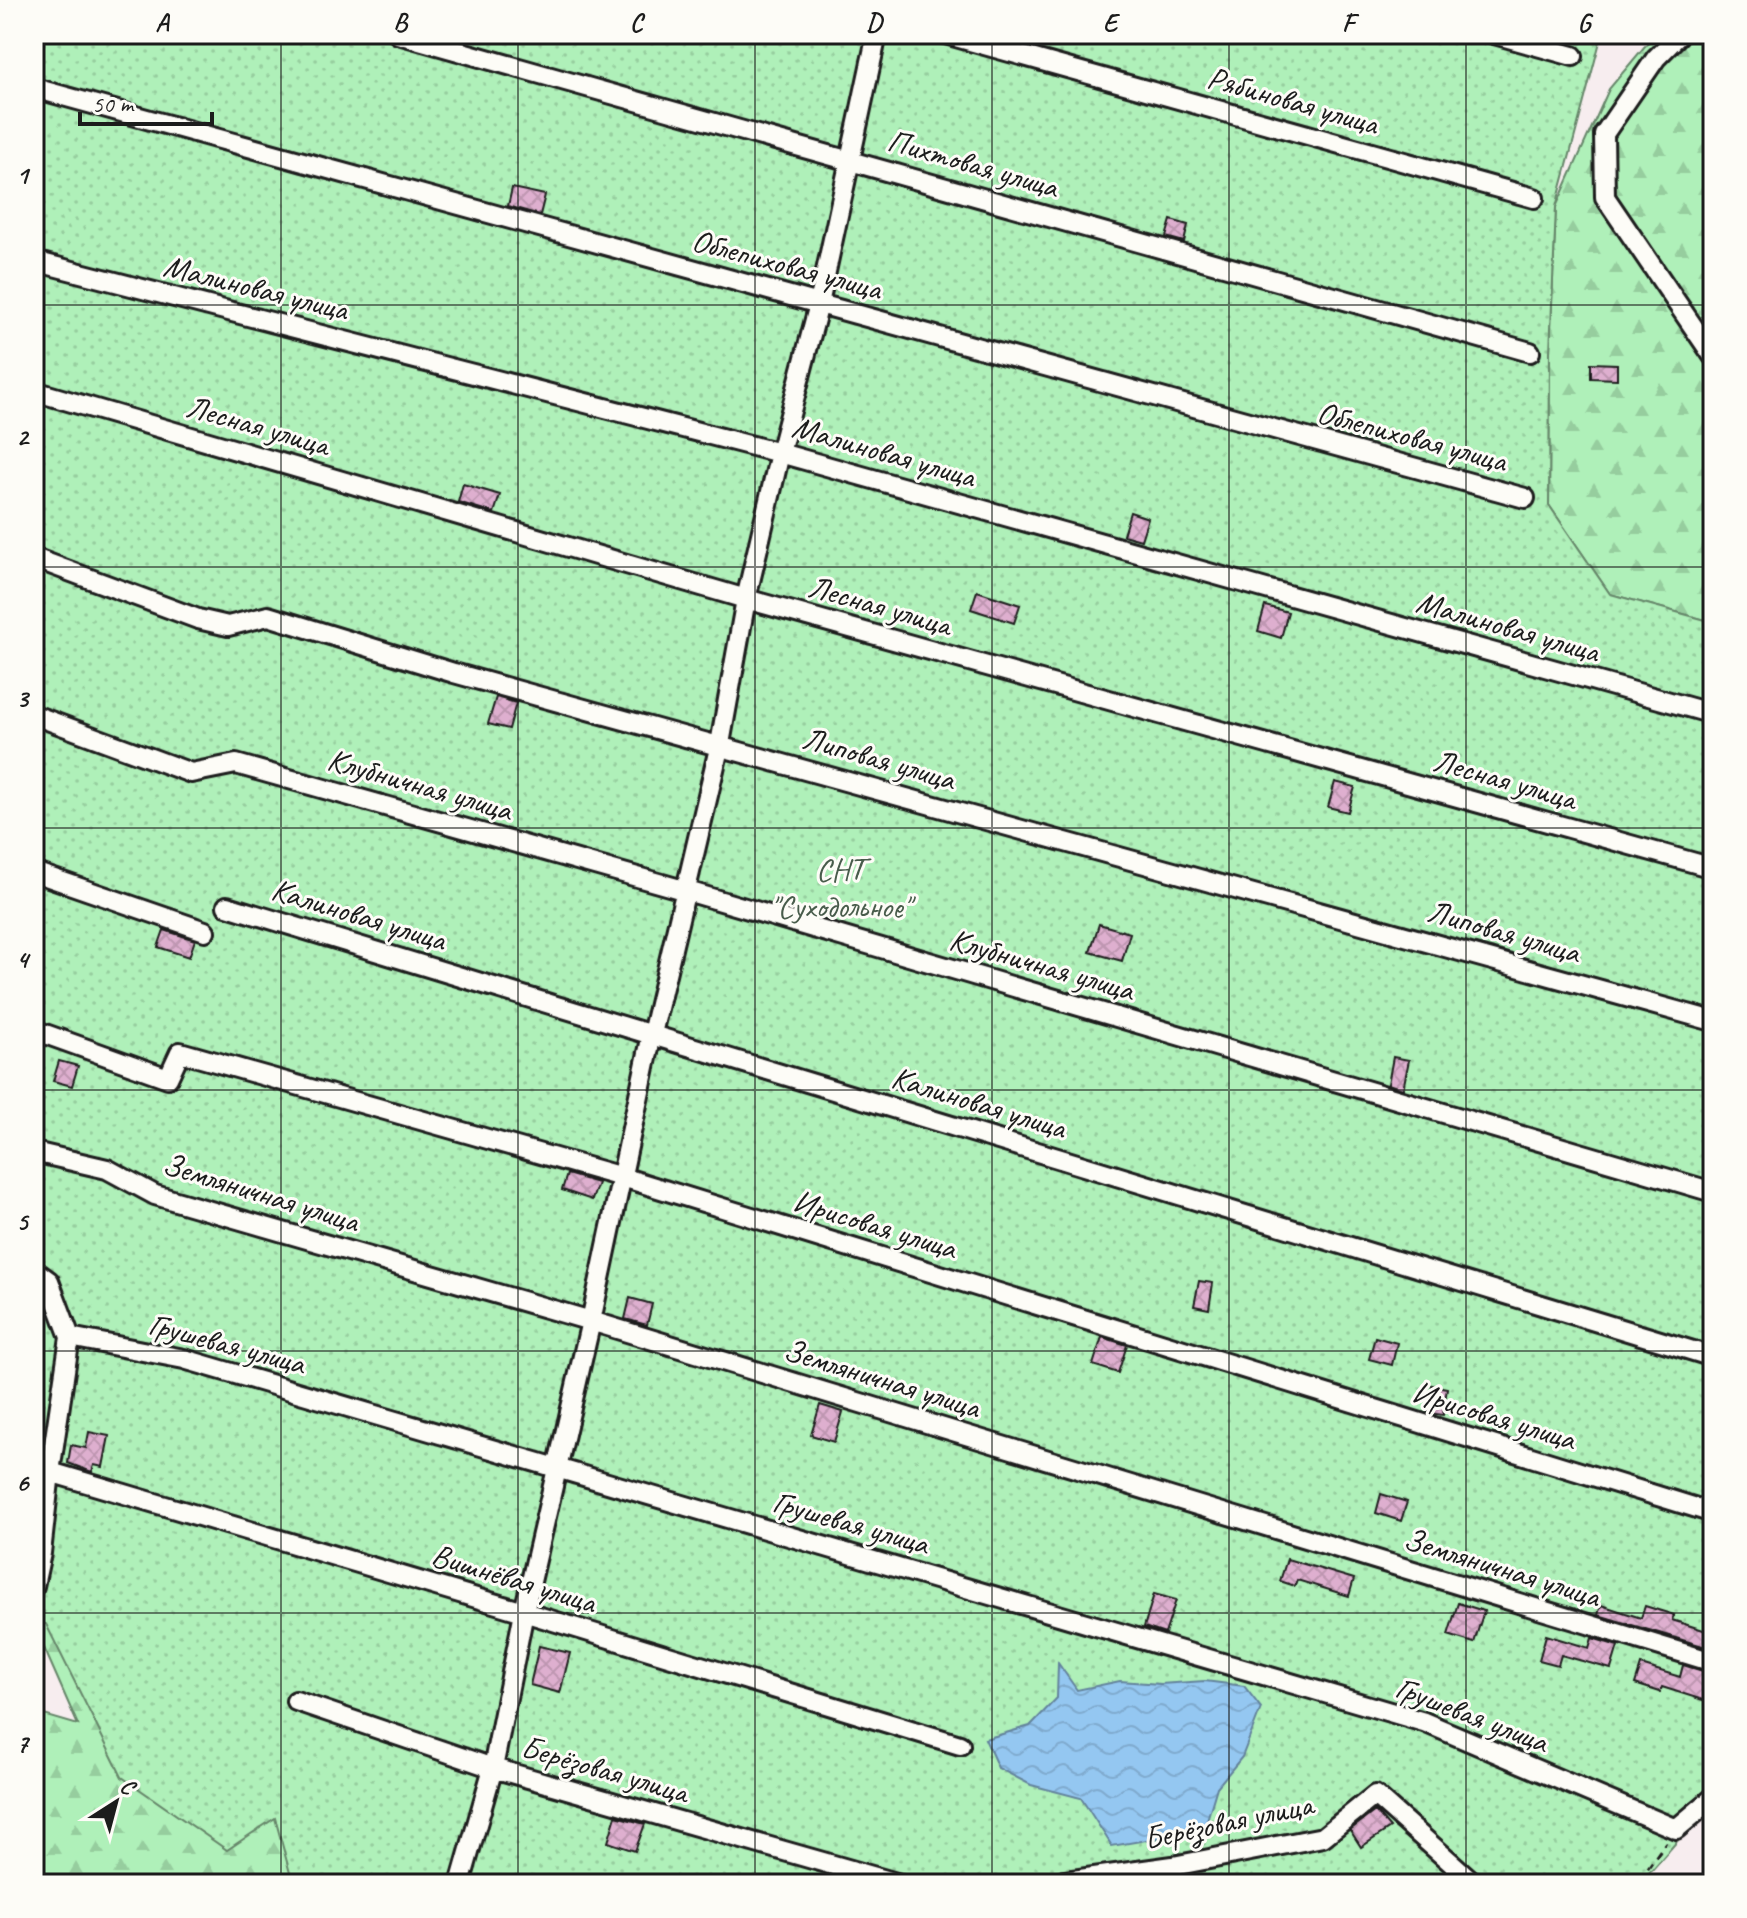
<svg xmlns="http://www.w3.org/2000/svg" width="1747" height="1918" font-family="Caveat,sans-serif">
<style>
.forest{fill:url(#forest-firs);stroke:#66866a;stroke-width:2}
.garden{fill:url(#garden-dots);stroke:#66866a;stroke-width:2}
.water{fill:url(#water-waves);stroke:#64839c;stroke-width:2}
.building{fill:url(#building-cross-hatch);stroke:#1c1c1c;stroke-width:2}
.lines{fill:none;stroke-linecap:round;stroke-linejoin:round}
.minor-casing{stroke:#1c1c1c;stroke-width:24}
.path{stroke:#1c1c1c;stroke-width:3;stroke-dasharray:8 6;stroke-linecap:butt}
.minor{stroke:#fdfcf7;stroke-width:18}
.grid{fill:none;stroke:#1c1c1c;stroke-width:2;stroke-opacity:0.55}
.labels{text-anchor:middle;stroke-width:6;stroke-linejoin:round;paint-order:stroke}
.street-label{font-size:32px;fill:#1c1c1c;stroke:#fdfcf7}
.park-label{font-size:32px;fill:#485c4b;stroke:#fdfcf7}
.neatline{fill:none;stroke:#1c1c1c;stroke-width:3}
.grid-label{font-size:26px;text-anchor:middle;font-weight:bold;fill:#1c1c1c}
</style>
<defs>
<pattern id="forest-firs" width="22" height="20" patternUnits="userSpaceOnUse" patternTransform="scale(2)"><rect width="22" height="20" fill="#aff0b9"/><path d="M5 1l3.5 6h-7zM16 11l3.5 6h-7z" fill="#96cd9e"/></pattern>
<pattern id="garden-dots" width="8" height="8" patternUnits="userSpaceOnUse" patternTransform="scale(2)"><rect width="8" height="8" fill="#aff0b9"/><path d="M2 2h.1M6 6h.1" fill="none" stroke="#96cd9e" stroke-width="1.8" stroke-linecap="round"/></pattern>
<pattern id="water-waves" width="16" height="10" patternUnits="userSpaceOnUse" patternTransform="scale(2)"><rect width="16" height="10" fill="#94c7f1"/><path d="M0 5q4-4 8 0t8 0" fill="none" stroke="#7faace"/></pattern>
<pattern id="building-cross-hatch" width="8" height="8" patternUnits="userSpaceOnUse" patternTransform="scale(2)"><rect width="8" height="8" fill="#deafcf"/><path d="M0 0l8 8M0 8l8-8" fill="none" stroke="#be96b1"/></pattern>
</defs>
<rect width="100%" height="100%" fill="#f7edef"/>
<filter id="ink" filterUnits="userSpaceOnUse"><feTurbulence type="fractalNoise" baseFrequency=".0125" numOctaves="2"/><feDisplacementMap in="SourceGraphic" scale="16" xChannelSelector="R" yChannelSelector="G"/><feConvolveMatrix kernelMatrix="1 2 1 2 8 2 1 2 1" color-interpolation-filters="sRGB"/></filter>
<g filter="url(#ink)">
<!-- forest -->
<path class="forest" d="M1655,34h58v588l-103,-28 -61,-89 1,-153 6,-145 53,-118z
M124,1498l226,386h-316v-172l44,13 -44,-100v-18z"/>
<!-- garden -->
<path class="garden" d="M34,34h1568l-46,173 -6,145 -1,153 61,89 103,28v1189l-34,28 -27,31 -22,14h-1337l-18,-66 -48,32 -105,-73 -76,-153 -12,-3z"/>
<!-- water -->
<path class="water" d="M1058,1663l19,27 43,-9 40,3 45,-3 39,5 17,22 -19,49 -25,30 -13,43 -92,16 -31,-48 -50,-13 -33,-17 -13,-29 45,-13 27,-28z"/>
<!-- building -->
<path class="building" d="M512,188l33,7 -5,20 -32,-9z
M1171,220l17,5 -4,17 -18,-5z
M1591,363l26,1v15l-26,-1z
M463,484l37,11 -6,18 -36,-11z
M1130,512l18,6 -7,22 -18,-5z
M977,591l43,14 -6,18 -43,-14z
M1265,606l23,6 -7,26 -23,-7z
M496,697l20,6 -7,26 -21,-5z
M1335,782l20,5 -7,25 -20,-5z
M1099,924l31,9 -8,28 -32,-9z
M164,930l31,10 -6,17 -31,-10z
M1393,1057l16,3 -6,29 -15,-5z
M59,1061l19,5 -6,20 -19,-5z
M567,1174l31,9 -6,17 -30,-10z
M1199,1281l14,2 -4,26 -15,-3z
M630,1298l22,6 -5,21 -22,-6z
M1102,1337l25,8 -9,28 -25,-8z
M1375,1337l22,6 -5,22 -23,-6z
M1432,1385l15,3 -4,27 -15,-2z
M820,1405l23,7 -9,30 -23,-7z
M89,1432l20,4 -6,31 -9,-2 -2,7 -24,-9 3,-18 15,3z
M1381,1494l26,8 -6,19 -25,-8z
M1287,1559l67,20 -5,17 -52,-16 -2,6 -15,-5z
M1154,1594l22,6 -11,34 -21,-7z
M1458,1603l26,8 -10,32 -26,-8z
M1601,1605l40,13 4,-12 29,9 -2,5 41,13v16l-115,-34z
M1546,1635l43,13 3,-10 26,8 -7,23 -50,-14 -3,10 -19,-5z
M539,1646l31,7 -10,40 -30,-8z
M1641,1665l39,12 3,-12 30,9 -7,27 -44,-14 -2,5 -25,-8z
M1375,1811l15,17 -29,19 -11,-17z
M616,1816l29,8 -10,27 -27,-9z"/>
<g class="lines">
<defs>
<path id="minor" d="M398,34l1132,318
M945,34l589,164
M1494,34l79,22
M1680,34l-24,24 -52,76 1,63 108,159
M34,88l1491,410
M34,261l746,192 933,261
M34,391l712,208 967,269
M34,558l164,61 30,7 40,-10 186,57 1259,348
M34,715l157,58 45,-9 451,127 1026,301
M34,872l171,59
M227,906l1486,451
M34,1030l134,48 12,-26 442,125 1091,336
M34,1152l73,17 48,26 436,126 1122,341
M34,1270l15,11 21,56 114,22 1240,363 252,107 37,-31
M50,1472l474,140 436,133
M34,1586l7,-33 9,-81 20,-135
M296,1701l197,67 407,116
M460,1884l33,-116 31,-156 67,-291 61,-287 68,-290 26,-145 34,-146 39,-149 58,-270
M1044,1884l129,-18 150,-29 52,-42 100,89"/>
</defs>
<!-- minor casing -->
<use href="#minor" class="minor-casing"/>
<!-- path -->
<path class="path" d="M1625,1884l20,-12 21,-30"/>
<!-- minor -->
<use href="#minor" class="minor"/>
</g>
</g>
<!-- grid -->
<path class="grid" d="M281,34v1850M518,34v1850M755,34v1850M992,34v1850M1229,34v1850M1466,34v1850M34,305h1679M34,567h1679M34,828h1679M34,1090h1679M34,1351h1679M34,1613h1679"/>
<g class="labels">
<!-- street labels -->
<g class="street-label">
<text transform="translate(1293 100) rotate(16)" y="11">Рябиновая улица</text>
<text transform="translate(973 163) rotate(16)" y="11">Пихтовая улица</text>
<text transform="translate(787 264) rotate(15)" y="11">Облепиховая улица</text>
<text transform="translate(256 287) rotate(14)" y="11">Малиновая улица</text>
<text transform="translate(258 425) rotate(16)" y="11">Лесная улица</text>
<text transform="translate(1412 436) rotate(15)" y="11">Облепиховая улица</text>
<text transform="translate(884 451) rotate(16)" y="11">Малиновая улица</text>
<text transform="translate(880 605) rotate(16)" y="11">Лесная улица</text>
<text transform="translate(1508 626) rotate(16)" y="11">Малиновая улица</text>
<text transform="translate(879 758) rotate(16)" y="11">Липовая улица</text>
<text transform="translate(1505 779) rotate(16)" y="11">Лесная улица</text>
<text transform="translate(420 784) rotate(16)" y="11">Клубничная улица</text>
<text transform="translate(359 914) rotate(17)" y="11">Калиновая улица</text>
<text transform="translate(1504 931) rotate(16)" y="11">Липовая улица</text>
<text transform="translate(1042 964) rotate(16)" y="11">Клубничная улица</text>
<text transform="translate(979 1102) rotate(17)" y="11">Калиновая улица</text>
<text transform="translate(261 1192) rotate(17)" y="11">Земляничная улица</text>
<text transform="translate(875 1224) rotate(17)" y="11">Ирисовая улица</text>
<text transform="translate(227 1343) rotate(15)" y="11">Грушевая улица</text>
<text transform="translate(882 1378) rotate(17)" y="11">Земляничная улица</text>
<text transform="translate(1494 1415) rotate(17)" y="11">Ирисовая улица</text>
<text transform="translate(851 1522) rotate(16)" y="11">Грушевая улица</text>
<text transform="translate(1502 1567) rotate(17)" y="11">Земляничная улица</text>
<text transform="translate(514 1578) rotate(17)" y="11">Вишнёвая улица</text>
<text transform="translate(1472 1714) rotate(21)" y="11">Грушевая улица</text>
<text transform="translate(605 1769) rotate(16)" y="11">Берёзовая улица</text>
<text transform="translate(1228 1821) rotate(-12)" y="11">Берёзовая улица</text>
</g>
<!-- park labels -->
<g class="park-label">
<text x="840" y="880">СНТ<tspan x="840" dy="37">"Суходольное"</tspan></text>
</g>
</g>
<!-- margin -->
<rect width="1747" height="1918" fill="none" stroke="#fdfcf7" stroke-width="88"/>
<!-- north arrow -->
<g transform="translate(116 1802) rotate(36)" stroke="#fdfcf7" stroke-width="6" paint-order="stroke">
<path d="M0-6L14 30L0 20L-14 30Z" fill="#1c1c1c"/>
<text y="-12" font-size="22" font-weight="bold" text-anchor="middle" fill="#1c1c1c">С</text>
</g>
<!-- scale -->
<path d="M80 112v12h132v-12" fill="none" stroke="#1c1c1c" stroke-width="4"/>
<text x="92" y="112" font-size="24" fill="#1c1c1c" stroke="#fdfcf7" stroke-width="6" paint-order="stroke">50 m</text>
<rect x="44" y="44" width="1659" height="1830" class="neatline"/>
<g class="grid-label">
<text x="162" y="31">A</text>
<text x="400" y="31">B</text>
<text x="636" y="31">C</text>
<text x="874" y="31">D</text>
<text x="1110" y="31">E</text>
<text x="1348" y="31">F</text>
<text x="1584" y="31">G</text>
<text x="22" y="184">1</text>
<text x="22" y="445">2</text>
<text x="22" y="707">3</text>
<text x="22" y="968">4</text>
<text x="22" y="1230">5</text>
<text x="22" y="1491">6</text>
<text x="22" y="1752">7</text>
</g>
</svg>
